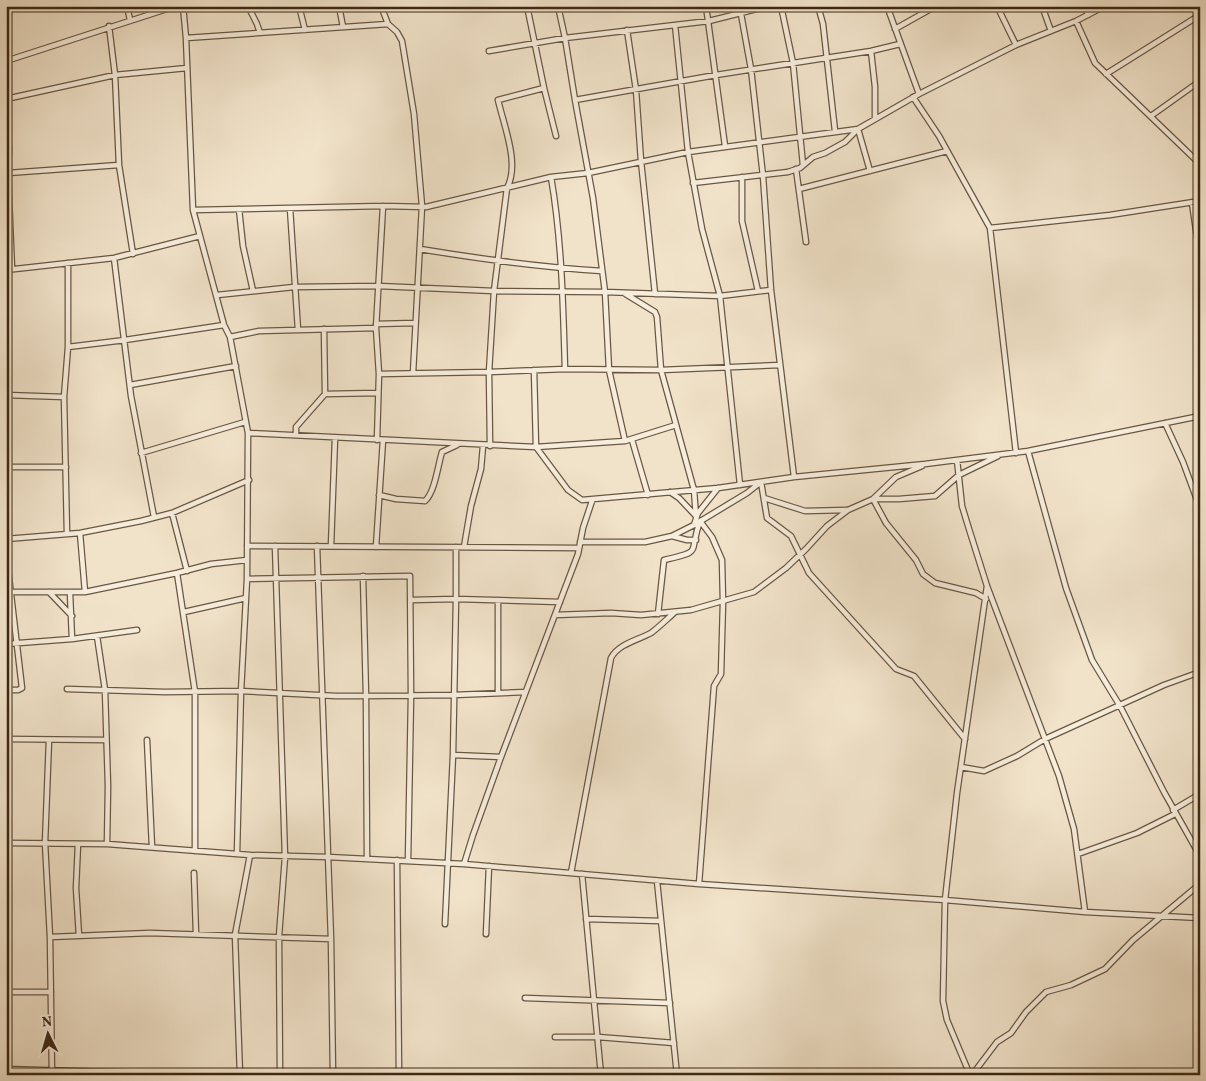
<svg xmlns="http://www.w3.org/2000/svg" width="1206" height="1081" font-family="Vollkorn,serif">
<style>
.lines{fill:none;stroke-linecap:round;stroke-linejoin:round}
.street-casing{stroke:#6a5742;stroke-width:7}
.street{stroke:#f6eddd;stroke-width:4.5}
</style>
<rect width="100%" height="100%" fill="#f1e3ca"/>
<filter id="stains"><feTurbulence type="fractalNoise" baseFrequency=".004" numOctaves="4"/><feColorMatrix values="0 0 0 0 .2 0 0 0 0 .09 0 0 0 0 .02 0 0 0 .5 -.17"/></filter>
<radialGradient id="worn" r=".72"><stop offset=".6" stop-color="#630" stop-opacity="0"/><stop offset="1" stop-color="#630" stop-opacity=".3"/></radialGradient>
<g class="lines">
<defs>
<path id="street" d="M127,6l3,14
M183,6l3,32 7,172 31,115 6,12 18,96 -1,146 -6,112 -4,163
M248,6l9,18 3,9
M299,6l6,24
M339,6l4,21
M381,6l7,18 9,8 5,9 12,73 8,92 -9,167
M558,6l7,32 10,62 18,98 12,94 4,78 16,71
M706,6l19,140
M781,6l12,57 10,102
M818,6l5,18 12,107
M887,6l32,88
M997,6l19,39
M1042,6l9,25
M1085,6l3,9
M741,14l10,55 12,107 8,114 23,187
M1076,21l19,42 105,101
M675,25l13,127 14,77 18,67 20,189
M109,26l6,49 4,90 14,89
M895,29l41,-23
M627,30l9,60 5,71 14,133
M186,38l202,-14
M489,51l76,-13 144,-17 60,-15
M871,51l4,36v32
M6,61l170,-55
M1106,74l94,-59
M544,88l12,48
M913,97l26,39 51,92 26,225
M6,99l109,-24 72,-7
M575,100l141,-25 155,-24 29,-7
M1151,116l49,-35
M6,123l3,25 -1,25 4,96
M796,169l10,73
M8,173l111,-8
M551,177c11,64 12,128 14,192
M742,177v44l16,70
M693,183l95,-11 12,-4 13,-11 12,-4 20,-11 13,-13 12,42
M799,189l148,-38
M1192,203l8,55
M290,208l8,122
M239,209l4,37 10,45
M193,210l190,-4 43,1 125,-30 37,-4 100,-21 170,-23 61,-35 97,-49 60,-24 29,-15
M990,228l120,-13 90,-14
M420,249c60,10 121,18 182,22
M114,258l17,138 23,121
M6,270l108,-12 86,-22
M624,293l31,19 2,5 4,53 33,120 2,27
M217,295l77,-8 84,-1 116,5 111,1 115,4 51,-6
M376,324l39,-1
M230,337l29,-6 117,-3
M68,347l57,-7 99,-15
M534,370l2,77 32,43 14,10 136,-12 76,-11 131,-13 103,-13 172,-35
M379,374l110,-2 76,-3 96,1 119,-5
M130,385l106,-19
M325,394l53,-1
M6,395l58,2
M1165,423l18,39 17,46
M248,433l288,14 89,-6 51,-16
M296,435v-8l29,-33 -1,-65
M377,440l2,-66 -3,-46 7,-122
M632,440l16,55
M490,446l-1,-74 5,-81 13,-103c13,-24 -3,-62 -9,-88l46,-12 -17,-82
M1028,451l38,137 26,72 28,46 44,86 36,64
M141,453l104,-31
M957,460l5,46 7,23 18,57 72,190 15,53 11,83
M6,467h60
M670,492l9,6 17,18
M379,495l17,4 29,2c10,-9 13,-36 17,-49l15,-7
M764,498l41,13 42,-1
M873,499l13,24 30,37 7,14 12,9 41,10 10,6
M873,499h26l36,-3 24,-21 39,-19
M172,513l15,58
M694,525l53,-32 14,-11 6,36 24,18 18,37 87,96 18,7 51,63
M80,533l5,59
M67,534l-3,-137 4,-50v-84
M672,536l15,4h9
M6,539l74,-6 61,-12 31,-8 77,-33
M580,542h65l27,-6 22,-11 4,-12 20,-25
M247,546l332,2
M275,546l10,311 -6,79 1,138
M317,546l14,393 2,136
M331,546l4,-108
M376,547l7,-107
M456,547v52l104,3
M464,547l7,-41 10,-37 2,-23
M6,552l16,136 -4,2h-12
M177,573l18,119v159
M247,579l163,-3 1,120 -3,165
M11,592h74l92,-19 34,-9 36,-4
M49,592l23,24
M70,593l2,46
M411,600l45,-1 -3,156 -8,169
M184,612l62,-14
M658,614l6,-54c40,-9 24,-6 36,-39
M555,615l56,-2 30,2 50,-5 63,-18 32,-24 20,-19 21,-23 21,-16 25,-11 23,-22 26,-11
M97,636l8,54 3,96 -1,58
M6,644l66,-5 65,-9
M67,689l98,3 76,-1 95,5h30l-3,-120
M498,693v-93
M6,739l100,1
M49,740l-4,103 5,94 2,138
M147,740l5,107
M453,755l48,2
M961,767l23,4 33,-15 28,-17 119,-54 36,-13
M1173,810l27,-16
M6,843l101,1 143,11 78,2 136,7 235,20 246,16 140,12 115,6
M78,844l-2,44 3,48
M1078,854l59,-21 38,-19
M367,859l-1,-163 88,-1 71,-3
M397,860l2,215
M464,864l9,-29 28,-78 77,-203 5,-26 9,-27
M194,873l2,61
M571,873l40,-215c7,-14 27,-18 40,-25 8,-6 16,-14 24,-21
M582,874l19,201
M657,881l20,194
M699,884l15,-198 7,-12 2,-72 -1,-42 -10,-23 -12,-16
M586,919l75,2
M486,934l3,-68
M50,937l100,-4 181,6
M6,992h45
M525,998l145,5
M555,1037h43l76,6
M6,1069l206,6
M238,1075l95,-1
M240,1075l-5,-140 15,-80
M970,1075l-23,-55 -4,-19 2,-101 12,-107 30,-207
M972,1075l25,-33 14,-9 15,-21 20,-20 25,-7 34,-16 28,-29 67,-56"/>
</defs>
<!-- street casing -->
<use href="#street" class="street-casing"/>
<!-- street -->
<use href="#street" class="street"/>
</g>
<!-- margin -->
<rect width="1206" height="1081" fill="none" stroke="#f1e3ca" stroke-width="25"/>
<rect x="8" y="8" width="1191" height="1066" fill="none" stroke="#3d2814" stroke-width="2.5"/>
<rect x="12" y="12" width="1181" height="1056" fill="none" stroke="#3d2814"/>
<!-- north arrow -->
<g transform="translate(48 1034) rotate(355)" stroke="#f6eddd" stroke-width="4" paint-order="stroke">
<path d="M0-4L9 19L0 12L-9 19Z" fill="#3d2814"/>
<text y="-8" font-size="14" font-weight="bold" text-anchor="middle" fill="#3d2814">N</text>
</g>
<rect width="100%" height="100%" filter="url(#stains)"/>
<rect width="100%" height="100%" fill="url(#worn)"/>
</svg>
